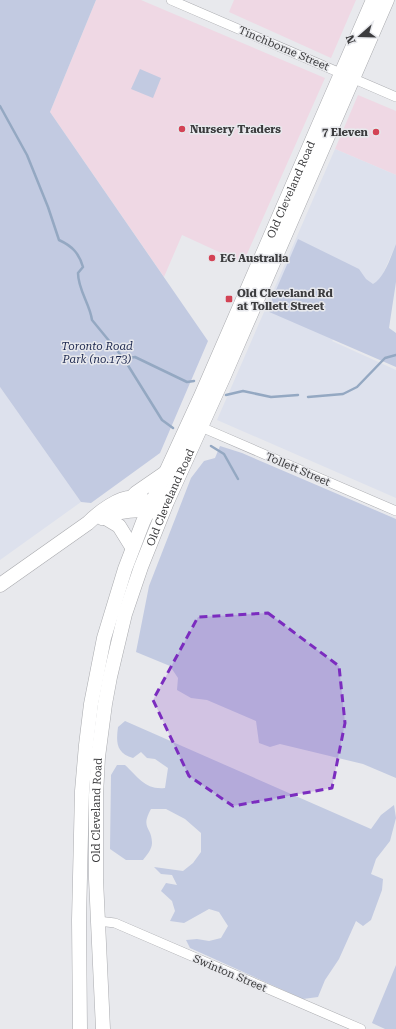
<svg xmlns="http://www.w3.org/2000/svg" width="396" height="1029" font-family="'Roboto Serif',serif">
<style>
.commercial{fill:#efd8e4}
.built{fill:#dde1ed}
.green{fill:#c2cae1}
.lines{fill:none;stroke-linecap:round;stroke-linejoin:round}
.stream{stroke:#94a8c2;stroke-width:2.5}
.street-casing{stroke:#aaabaf;stroke-width:10}
.primary-casing{stroke:#aaabaf;stroke-width:15}
.street{stroke:#fff;stroke-width:9}
.primary{stroke:#fff;stroke-width:14}
.marked{fill:#7b2cbf;fill-opacity:0.2;stroke:#7b2cbf;stroke-width:3;stroke-dasharray:8 5;stroke-linejoin:round}
.poi-dot{fill:#d34355;stroke:#e8e9ed;stroke-width:1.5}
.labels{text-anchor:middle;stroke-width:3;stroke-linejoin:round;paint-order:stroke}
.street-label{font-size:11px;fill:#3c3c3e;stroke:#e8e9ed}
.poi-label{font-size:11px;font-weight:bold;fill:#3c3c3e;stroke:#e8e9ed;text-anchor:start}
.park-label{font-size:11px;font-style:italic;fill:#1d284f;stroke:#e8e9ed}
</style>
<rect width="100%" height="100%" fill="#e8e9ed"/>
<!-- commercial -->
<path class="commercial" d="M96,0h45l184,78 -82,185 -61,-28 -18,42 -114,-165z
M234,0h122l-25,58 -102,-46z
M358,95l38,16v64l-61,-26z"/>
<!-- built -->
<path class="built" d="M335,149l61,26v69l-17,39 -47,58 64,29v128l-179,-78z
M0,387l81,115 -81,58z"/>
<!-- green -->
<path class="green" d="M0,0h96l-46,112 158,229 -48,112 -69,50 -10,-1 -81,-115z
M140,69l21,9 -8,20 -22,-9z
M298,239l61,30 7,10 7,5c12,-7 18,-28 23,-40v38l-7,46 7,5v34l-129,-56z
M220,446l22,7 154,66v259l-33,-14 -83,-20 -10,3 -11,-4 -3,-22 -49,-21 -16,-2 -14,-8 1,-12 -8,-12 -34,-14 13,-66 42,-108 13,-17 11,-3z
M125,721l246,108 10,-14 13,-10 2,13 -6,23 -14,18 -5,15 12,5 -1,11 -11,30 -8,6 -7,-5 -17,38 -14,21 -7,17 -15,2 -113,-51 -4,-8 11,-1 12,2 12,-3 7,-12 -9,-14 -10,-3 -25,14 -14,-2 5,-10 -3,-10 -11,-10 5,-8 11,2 -5,-10 -11,-1 -7,-7 29,4 10,-8 8,-11v-19l-16,-14 -19,-10h-15c-11,20 1,17 1,34 0,6 -5,12 -9,17h-17l-16,-11 1,-74 6,-10h8c13,12 20,25 40,23l3,-20 -13,-9 -8,-1 -6,-6 -8,6c-17,-5 -17,-16 -15,-31z
M396,965v64h-11l-13,-6z"/>
<g class="lines">
<!-- stream -->
<path class="stream" d="M0,106l27,49 21,52 11,33c13,6 20,13 24,27l-5,6c0,17 12,31 14,47l32,39 38,61 11,8
M124,359l11,-2 52,25 7,-1
M226,395l17,-4 28,6 27,-2
M308,397l35,-3 14,-7 28,-29 11,-3
M211,446l13,8 14,25"/>
<defs>
<path id="street" d="M171,0l225,97
M201,427l195,84
M98,921l17,2 246,106"/>
<g id="primary">
<path d="M131,498l5,-5 29,-20"/>
<path d="M104,517l15,9 13,21"/>
<path d="M102,518c17,-7 35,-10 53,-6"/>
<path d="M0,585l88,-62c10,-10 31,-27 46,-25 8,1 17,5 24,8"/>
<path id="s1" d="M80,1029l-1,-109 3,-129 4,-46 5,-41 13,-66 21,-69 18,-47 58,-126 172,-396"/>
<path id="s2" d="M103,1029l-7,-150v-84l2,-38 7,-53 5,-27 15,-63 16,-47 26,-65 57,-126 163,-376"/>
</g>
</defs>
<!-- street casing -->
<use href="#street" class="street-casing"/>
<!-- primary casing -->
<use href="#primary" class="primary-casing"/>
<!-- street -->
<use href="#street" class="street"/>
<!-- primary -->
<use href="#primary" class="primary"/>
</g>
<!-- marked area -->
<path class="marked" d="M268,613l71,53 6,57 -13,65 -99,18 -44,-30 -36,-76 45,-83z"/>
<!-- markers -->
<g class="poi-dot">
<circle cx="182" cy="129" r="4"/>
<circle cx="376" cy="132" r="4"/>
<circle cx="212" cy="258" r="4"/>
<rect x="225" y="295" width="8" height="8" rx="2"/>
</g>
<g class="labels">
<!-- street labels -->
<g class="street-label">
<text transform="translate(284 48) rotate(23)" y="4">Tinchborne Street</text>
<text dy="4" stroke="none"><textPath href="#s1" startOffset="879">Old Cleveland Road</textPath></text>
<text transform="translate(298 469) rotate(23)" y="4">Tollett Street</text>
<text dy="4" stroke="none"><textPath href="#s2" startOffset="543">Old Cleveland Road</textPath></text>
<text dy="4" stroke="none"><textPath href="#s2" startOffset="219">Old Cleveland Road</textPath></text>
<text transform="translate(230 973) rotate(23)" y="4">Swinton Street</text>
</g>
<!-- poi labels -->
<g class="poi-label">
<text x="190" y="133">Nursery Traders</text>
<text x="368" y="136" text-anchor="end">7 Eleven</text>
<text x="220" y="262">EG Australia</text>
<text x="237" y="297">Old Cleveland Rd<tspan x="237" dy="13">at Tollett Street</tspan></text>
</g>
<!-- park labels -->
<g class="park-label">
<text x="97" y="350">Toronto Road<tspan x="97" dy="13">Park (no.173)</tspan></text>
</g>
</g>
<!-- north arrow -->
<g transform="translate(360 36) rotate(250)" stroke="#e8e9ed" stroke-width="3" paint-order="stroke">
<path d="M0-3L7 15L0 10L-7 15Z" fill="#3c3c3e"/>
<text y="-6" font-size="11" font-weight="bold" text-anchor="middle" fill="#3c3c3e">N</text>
</g>
</svg>
